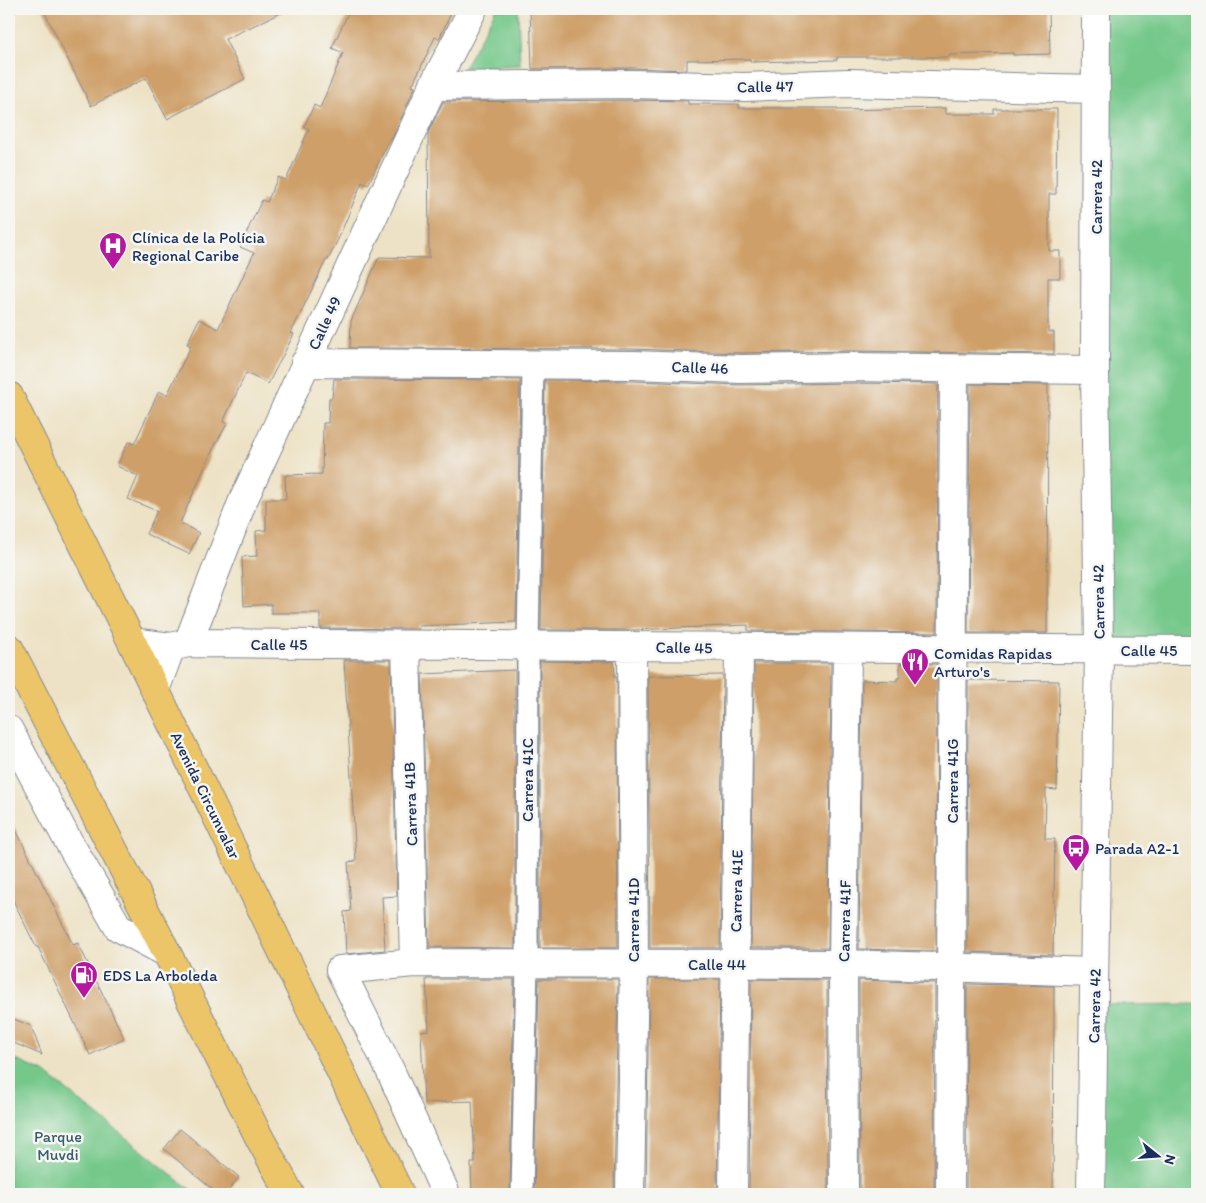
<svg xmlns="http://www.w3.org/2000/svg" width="1206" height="1203" font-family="Itim,sans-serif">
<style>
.green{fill:#75c88a;stroke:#487c74}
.building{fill:#ce9f68}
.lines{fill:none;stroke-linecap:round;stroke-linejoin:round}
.pedestrian-casing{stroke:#848892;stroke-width:24}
.minor-casing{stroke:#848892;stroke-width:30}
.tertiary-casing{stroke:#848892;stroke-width:30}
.trunk-casing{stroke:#848892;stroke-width:30}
.pedestrian{stroke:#fff;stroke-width:21}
.minor{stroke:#fff;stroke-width:28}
.tertiary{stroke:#fff;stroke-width:28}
.trunk{stroke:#edc569;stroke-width:28}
.labels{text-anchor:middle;stroke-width:5;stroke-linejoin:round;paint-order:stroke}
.street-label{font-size:16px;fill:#1b2f5e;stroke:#f6f6f2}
.poi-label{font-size:16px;fill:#1b2f5e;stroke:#f6f6f2;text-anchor:start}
.park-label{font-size:16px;fill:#365d6b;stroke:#f6f6f2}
</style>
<rect width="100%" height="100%" fill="#f6f6f2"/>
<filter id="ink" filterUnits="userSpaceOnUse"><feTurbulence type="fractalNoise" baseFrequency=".02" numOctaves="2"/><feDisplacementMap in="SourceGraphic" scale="10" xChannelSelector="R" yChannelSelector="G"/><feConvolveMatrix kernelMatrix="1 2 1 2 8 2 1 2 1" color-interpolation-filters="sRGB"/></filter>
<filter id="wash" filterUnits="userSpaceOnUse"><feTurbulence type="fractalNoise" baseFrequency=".0096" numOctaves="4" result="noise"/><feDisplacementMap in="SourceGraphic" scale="20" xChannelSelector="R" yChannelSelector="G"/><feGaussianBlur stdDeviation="1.12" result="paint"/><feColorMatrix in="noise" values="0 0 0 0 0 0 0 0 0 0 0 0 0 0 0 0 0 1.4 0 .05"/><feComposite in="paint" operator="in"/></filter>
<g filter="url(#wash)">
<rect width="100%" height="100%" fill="#ede2c5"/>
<!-- green -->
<path class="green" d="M496,9h22l2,56 -56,3z
M1096,9h101v641l-98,-1z
M1197,1004v190h-106l3,-189z
M9,1057l35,15 152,122h-187z"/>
<g id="blocks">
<!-- building -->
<path class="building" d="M43,9h246l-64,30 20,40 -78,40 -21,-41 -55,28z
M350,9h103l-14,30 -4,-2 -23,49 3,1 -23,52 -2,-1 -22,47 -6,-3 -22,53 -12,25h-2l-35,73 3,1 -26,50 -22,-11 -23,49 4,2 -14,25 -33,74 19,10 -10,21 -43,-20 11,-23 -29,-12 10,-23 -21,-10 11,-24 6,2 25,-53 8,4 24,-49 -4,-2 12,-25 19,10 36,-76 -14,-6 10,-22 12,-25 5,2 11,-25 8,3 23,-51 -5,-2 10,-22 6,3 23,-55 -11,-5z
M541,9h508l1,45 -37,1v-2l-64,2v2h-112v3l-87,2v-3l-63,1v10l-55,-2 -100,1 -2,-58 11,-1z
M632,100l56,1v3h51v4h98v2l108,-2v6h49v-5h63l-1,85h-7v57h11v27h-12v54h6v22l-203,-3 -110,2 -108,-4 -283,-1 1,-27 28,-64 50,1 -1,-125 15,-31z
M334,379l186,1 -4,242 -98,4 1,3 -99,-1v-15h-49v-9l-27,2 -2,-49 15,-1 -1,-25 10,-1v-31h20l-1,-24 37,-1 1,-51h5l1,-25h3z
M545,380l88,1 108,4 110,-2 87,1 -1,249 -189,-2v-6l-115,5h-92z
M970,384l78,1 -1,248h-79z
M344,660h47l6,236 -15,1 3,53 -39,4 -2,-42 7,-1 -3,-49 8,-1z
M540,661l74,1 1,15h2l1,271h-78z
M754,663h77l-3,285h-77z
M900,664h37l-1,287 -77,-2 3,-269 35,1v-3h3z
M515,670v278l-86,-1 -7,-273z
M723,675l-3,273h-70l-2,-272z
M968,680l91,1 -2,109 -11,-1 -1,50h10l-2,116 -86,-3z
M9,816l64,129 5,-2 46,95 -34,17 -52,-108h-2l-27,-55z
M426,979h88l-4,215h-38l-1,-31h4l-3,-62 -48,2 -3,-72 8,-1z
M539,979h79l-4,215h-80z
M649,979h71l-3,215h-71z
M751,979l76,1 1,214h-79z
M859,980l76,3 -1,211h-74z
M967,984l87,2 -1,208h-87z
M9,1017l22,9 11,29 -33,-14z
M180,1129l59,48 -13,17h-8l-54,-45z"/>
</g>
</g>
<g filter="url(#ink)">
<use href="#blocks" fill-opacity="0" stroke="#848892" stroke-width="1"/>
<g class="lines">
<defs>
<path id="pedestrian" d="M522,1194l5,-231 1,-318 5,-280"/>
<path id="minor" d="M433,86l199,-2 112,3 104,-4 248,6
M305,363l328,2 108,4 110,-2 244,3
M132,642l39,5 17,-4 1009,7
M188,643l54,-140 191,-417 40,-77
M406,645l8,318
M155,690l16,-43
M9,730l57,107 52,90 49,26
M446,1194l-56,-124 -50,-100 74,-7 429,1 251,8
M630,1194l4,-231 -2,-317
M733,1194l6,-546
M844,1194l-1,-230 4,-316
M950,1194l4,-825"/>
<path id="tertiary" d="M1091,1194l8,-545 -4,-279 1,-361"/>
<path id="trunk" d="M9,396l123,246 268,552
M9,648l158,305 92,184 31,57"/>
</defs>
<!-- pedestrian casing -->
<use href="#pedestrian" class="pedestrian-casing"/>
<!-- minor casing -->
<use href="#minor" class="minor-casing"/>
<!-- tertiary casing -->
<use href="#tertiary" class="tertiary-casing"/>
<!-- trunk casing -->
<use href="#trunk" class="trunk-casing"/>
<!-- pedestrian -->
<use href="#pedestrian" class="pedestrian"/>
<!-- minor -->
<use href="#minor" class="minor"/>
<!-- tertiary -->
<use href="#tertiary" class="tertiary"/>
<!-- trunk -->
<use href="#trunk" class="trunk"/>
</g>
</g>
<!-- icons -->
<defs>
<symbol id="hospital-pin" viewBox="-11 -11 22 30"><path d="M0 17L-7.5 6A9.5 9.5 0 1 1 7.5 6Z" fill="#b5179e" stroke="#f6f6f2"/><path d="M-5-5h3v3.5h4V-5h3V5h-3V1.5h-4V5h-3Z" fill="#fff"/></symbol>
<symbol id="restaurant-pin" viewBox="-11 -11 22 30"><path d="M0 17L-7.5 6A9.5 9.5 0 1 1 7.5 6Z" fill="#b5179e" stroke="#f6f6f2"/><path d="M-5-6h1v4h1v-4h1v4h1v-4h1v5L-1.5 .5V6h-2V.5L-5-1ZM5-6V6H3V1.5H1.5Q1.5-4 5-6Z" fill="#fff"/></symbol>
<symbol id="bus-pin" viewBox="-11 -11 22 30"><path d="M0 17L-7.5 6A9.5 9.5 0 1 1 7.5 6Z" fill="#b5179e" stroke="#f6f6f2"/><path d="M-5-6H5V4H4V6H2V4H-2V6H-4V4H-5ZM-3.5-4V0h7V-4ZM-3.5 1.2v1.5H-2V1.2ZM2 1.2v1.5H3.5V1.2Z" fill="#fff"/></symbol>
<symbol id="fuel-pin" viewBox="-11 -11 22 30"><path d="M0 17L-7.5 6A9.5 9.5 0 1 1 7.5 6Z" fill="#b5179e" stroke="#f6f6f2"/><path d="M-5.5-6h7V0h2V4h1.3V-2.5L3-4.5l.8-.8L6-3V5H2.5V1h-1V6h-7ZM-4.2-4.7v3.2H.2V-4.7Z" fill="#fff"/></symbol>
</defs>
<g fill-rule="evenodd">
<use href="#hospital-pin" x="97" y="230" width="32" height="43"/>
<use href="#restaurant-pin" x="899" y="646" width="32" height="43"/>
<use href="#bus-pin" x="1060" y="832" width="32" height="43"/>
<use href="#fuel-pin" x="68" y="959" width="32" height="43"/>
</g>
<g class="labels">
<!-- street labels -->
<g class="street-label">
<text transform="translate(765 86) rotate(-1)" y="6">Calle 47</text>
<text transform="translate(1096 197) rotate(-90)" y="6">Carrera 42</text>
<text transform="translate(324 323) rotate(-65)" y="6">Calle 49</text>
<text transform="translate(700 367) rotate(2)" y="6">Calle 46</text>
<text transform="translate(1098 602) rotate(-91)" y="6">Carrera 42</text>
<text x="279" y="650">Calle 45</text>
<text transform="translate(684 647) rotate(1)" y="6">Calle 45</text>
<text x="1149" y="656">Calle 45</text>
<text transform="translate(527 780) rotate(-90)" y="6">Carrera 41C</text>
<text transform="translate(952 781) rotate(-90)" y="6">Carrera 41G</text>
<text transform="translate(206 795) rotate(64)" y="6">Avenida Circunvalar</text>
<text transform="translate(410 804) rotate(-92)" y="6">Carrera 41B</text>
<text transform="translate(736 891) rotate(-89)" y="6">Carrera 41E</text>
<text transform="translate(633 920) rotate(-90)" y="6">Carrera 41D</text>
<text transform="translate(844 921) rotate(-89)" y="6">Carrera 41F</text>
<text x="717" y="970">Calle 44</text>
<text transform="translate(1094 1006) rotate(-89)" y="6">Carrera 42</text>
</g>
<!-- poi labels -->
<g class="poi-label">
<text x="132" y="243">Clínica de la Polícia<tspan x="132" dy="18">Regional Caribe</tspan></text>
<text x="934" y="659">Comidas Rapidas<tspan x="934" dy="18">Arturo's</tspan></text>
<text x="1095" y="854">Parada A2-1</text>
<text x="103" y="981">EDS La Arboleda</text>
</g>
<!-- park labels -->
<g class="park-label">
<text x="58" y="1142">Parque<tspan x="58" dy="18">Muvdi</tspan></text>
</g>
</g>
<!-- margin -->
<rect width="1206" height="1203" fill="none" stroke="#f6f6f2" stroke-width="30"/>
<!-- north arrow -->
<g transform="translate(1158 1156) rotate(107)" stroke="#f6f6f2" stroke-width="4" paint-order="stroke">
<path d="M0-4L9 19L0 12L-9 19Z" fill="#1b2f5e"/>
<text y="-8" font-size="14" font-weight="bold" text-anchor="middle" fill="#1b2f5e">N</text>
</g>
</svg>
